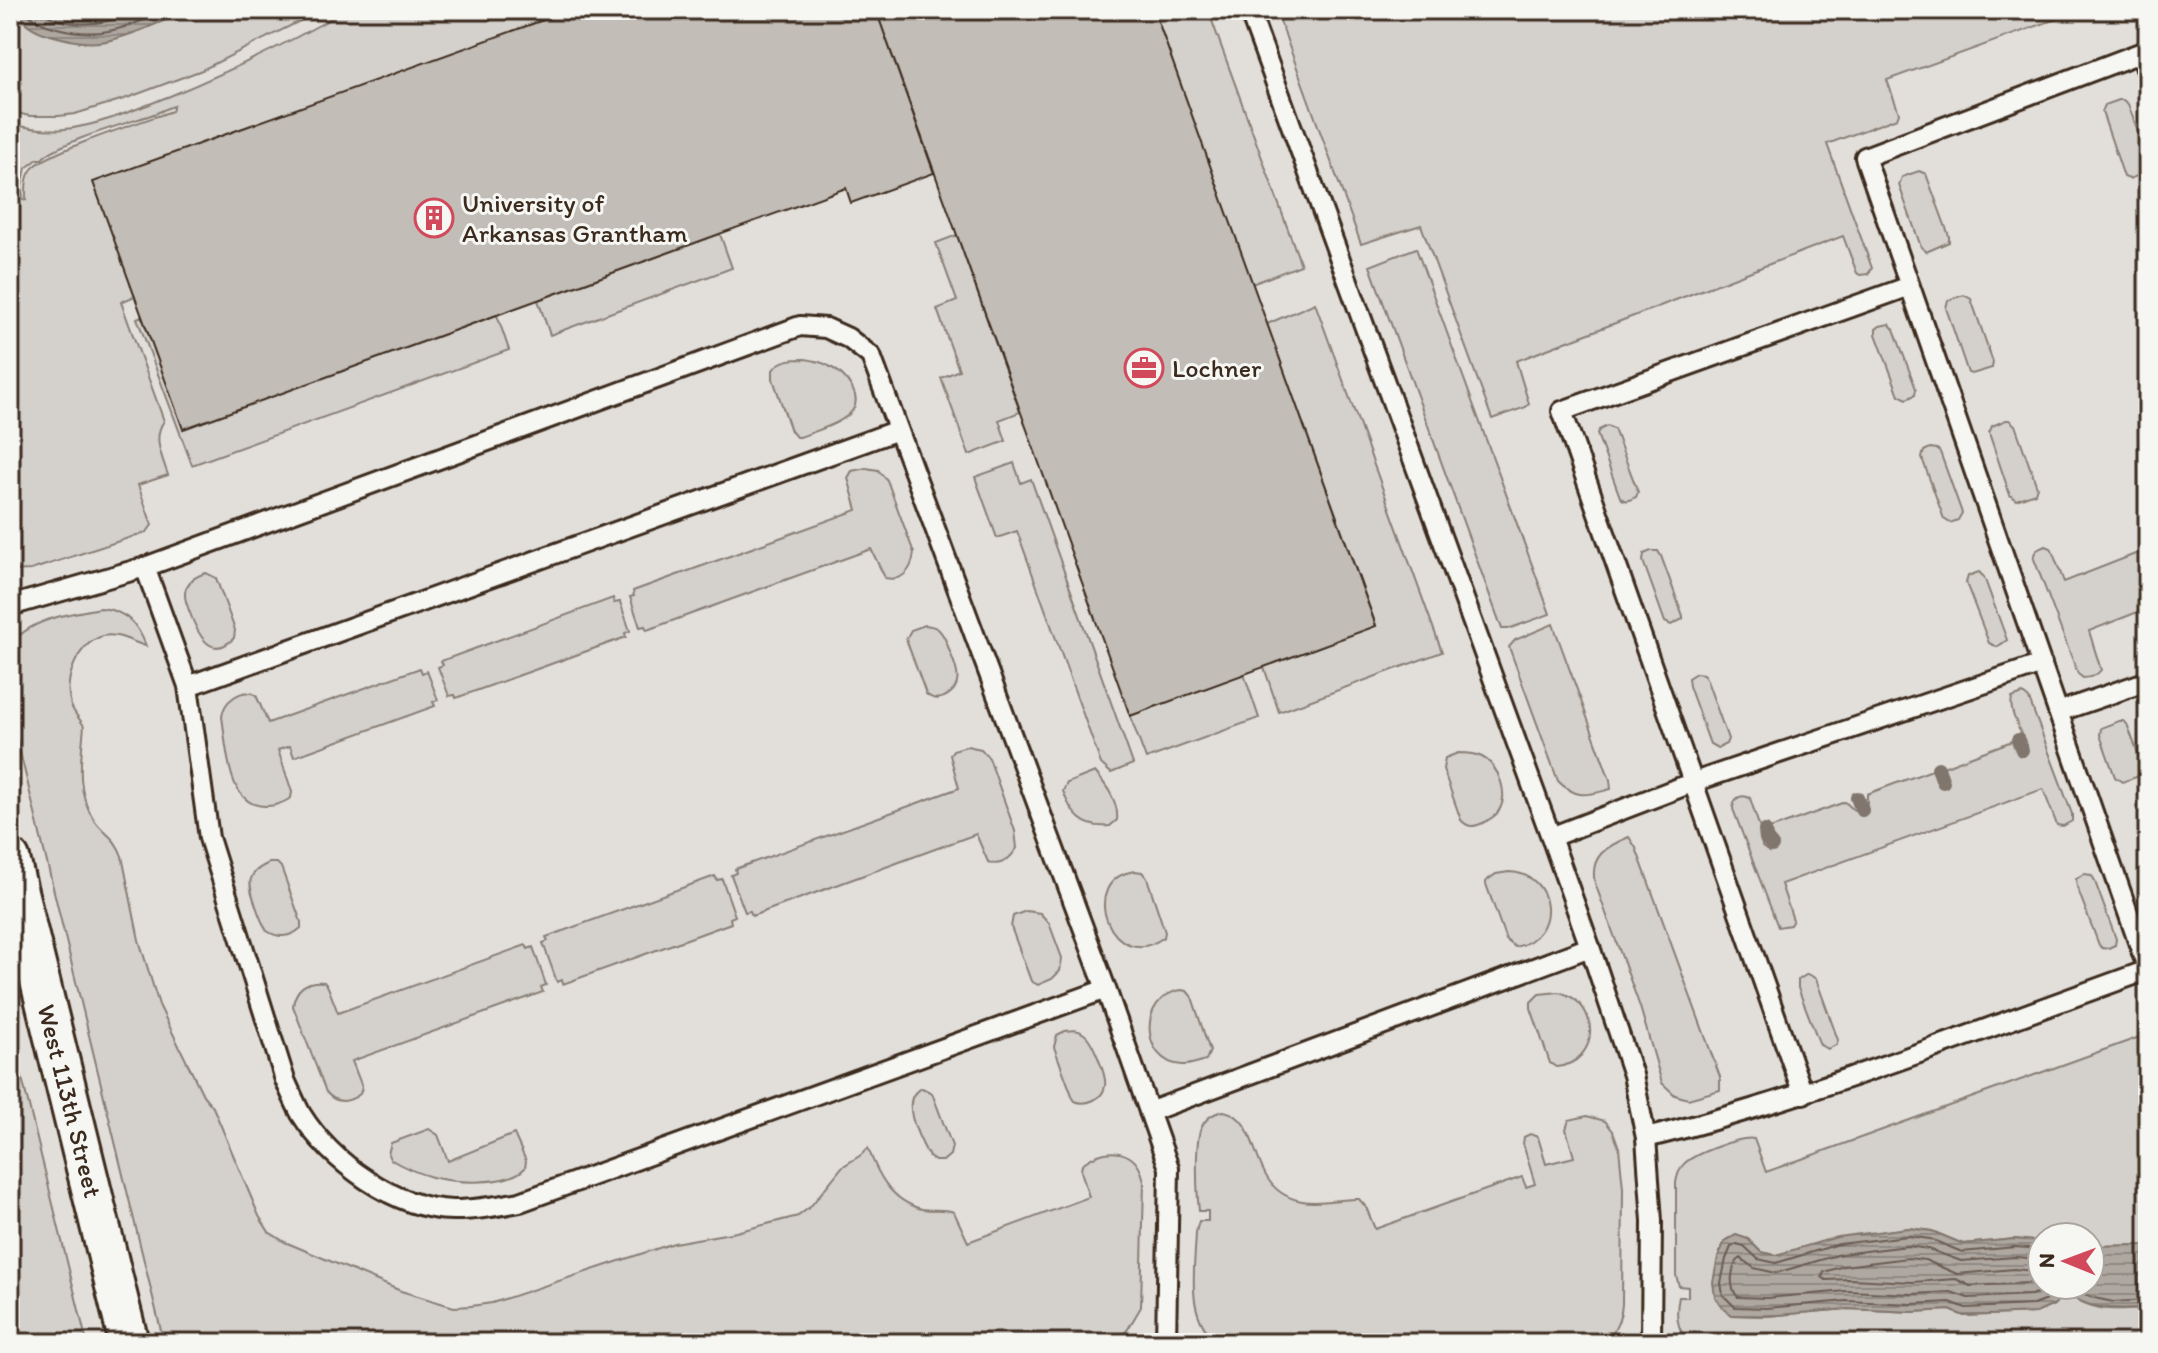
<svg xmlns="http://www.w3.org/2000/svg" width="2158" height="1353" font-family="Itim,sans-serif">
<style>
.built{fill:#e2dfdb;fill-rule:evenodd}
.green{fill:#d4d1cc;stroke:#887e75;stroke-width:2;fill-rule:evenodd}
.water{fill:url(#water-rules);stroke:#81766d;stroke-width:2}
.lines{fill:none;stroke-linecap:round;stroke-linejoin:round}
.shore{stroke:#695c52;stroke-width:2}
.stream{stroke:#81766d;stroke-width:14}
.building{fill:#c2bdb7;stroke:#3b2a1e;stroke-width:2}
.lane-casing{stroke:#3b2a1e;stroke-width:24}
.street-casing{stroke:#3b2a1e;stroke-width:44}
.lane{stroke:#f6f6f2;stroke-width:18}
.street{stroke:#f6f6f2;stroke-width:38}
.labels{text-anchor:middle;stroke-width:6;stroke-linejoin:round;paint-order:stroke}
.poi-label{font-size:26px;fill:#3b2a1e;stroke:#f6f6f2;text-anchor:start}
.street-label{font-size:26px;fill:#3b2a1e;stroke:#f6f6f2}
</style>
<defs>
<pattern id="water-rules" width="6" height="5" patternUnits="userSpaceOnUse" patternTransform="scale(2)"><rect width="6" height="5" fill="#afa8a1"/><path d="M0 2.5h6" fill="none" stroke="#908983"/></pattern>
</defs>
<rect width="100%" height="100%" fill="#efeeea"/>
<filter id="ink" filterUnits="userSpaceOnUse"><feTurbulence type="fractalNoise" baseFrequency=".0125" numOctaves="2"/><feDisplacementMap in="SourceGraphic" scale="16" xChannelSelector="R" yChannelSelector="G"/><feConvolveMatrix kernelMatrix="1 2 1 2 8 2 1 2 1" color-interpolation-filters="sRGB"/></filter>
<g filter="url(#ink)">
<!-- built -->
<path class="built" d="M10,10h2138v1333h-2138zM2042,1237h48v48h-48z"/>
<!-- green -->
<path class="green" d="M10,10h5l5,8 119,13 50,-21h133l-120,60 -75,28 -52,16 -16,2h-30l-19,-5z
M346,10h225l-477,172 41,114 -14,6 43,119c-12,16 -2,36 4,54l-30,10 14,40 -5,7 -116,38 -21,1v-447c18,4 36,7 55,5 36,-4 71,-20 105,-33 60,-25 119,-53 176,-86zM174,106l-2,5c-25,9 -127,41 -140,58 -7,9 -6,20 -6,31l-3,-1 -1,-13 4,-18 12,-9h4c11,-15 88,-37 109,-44 8,-2 15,-7 23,-9z
M1154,10h54l93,255 -49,19z
M1276,10h805l-194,70 12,33 -2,5 -70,26 45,124 -4,6 -8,1 -3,-2 -14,-37 -327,125 13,43 -3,3 -34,12 -71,-194 -60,19z
M2119,100h4l5,4 20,56v12l-19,7 -5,-2 -22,-65 3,-7z
M1919,171l7,3 23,62v6l-23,10 -5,-5 -22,-62 3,-8z
M720,234l12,34 -182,67 -12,-35z
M957,235l63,177 -21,8 7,21 -37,14 -28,-77 18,-8 -22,-61 20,-8 -21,-58z
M1416,248l134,366 -42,15h-6l-132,-363z
M1964,295l7,4 22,63 -1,6 -20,6 -4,-1 -22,-65 2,-8z
M1315,303l127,349 -163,60 -15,-45 112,-42 -109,-301z
M497,315l12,35 -317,115 -55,-147 5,-2 42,113z
M1889,324l5,5 22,60 -1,6 -8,4 -8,-4 -23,-61v-5l4,-3z
M805,359c8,1 17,3 24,7 17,9 39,34 18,50 -12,10 -32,15 -47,21h-4l-5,-6 -18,-52v-9c7,-11 20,-11 32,-11z
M2006,420h3l6,5 22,62 -2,6 -19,7 -6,-5 -21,-62 3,-7z
M1607,426l7,3 24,63 -2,5c-6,3 -11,6 -16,0l-23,-63 2,-4z
M1930,448l7,1 3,3 22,61 -4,7 -8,3 -6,-4 -22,-61 2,-7z
M1014,463l7,20 10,-4 102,285 -22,9 -10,-9 -84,-233 -20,7 -22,-61z
M866,468l12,2 9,10 27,73c-2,17 -11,29 -29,25l-14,-29 -224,81 -2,-4 -5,1 -10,-30 4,-1 -1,-5 224,-81 -9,-32 4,-7z
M2046,546l5,2 13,34 84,-33v59l-59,23 12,39c-4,5 -11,8 -18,8l-5,-4 -44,-115c-2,-8 5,-11 12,-13z
M1651,551h7l3,5 22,60v3l-12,6 -6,-3 -22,-61 1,-7z
M1979,572l5,5 23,63 -10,7 -8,-4 -23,-60 2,-7z
M206,573l10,5 19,52 -1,8c-24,24 -37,-6 -44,-25 -3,-8 -7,-17 -4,-25 4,-9 12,-13 20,-15z
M613,598l1,5 6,-1 9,26 1,3 -5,2 1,4 -170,61 -1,-3 -6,1 -11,-29 5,-2 -2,-4z
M101,608c25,3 37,16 45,38 -12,-3 -30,-14 -43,-10 -26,8 -40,44 -32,69 2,7 9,14 13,21 -3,33 -9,66 11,95 11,15 19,14 27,35l17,84 20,65 44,90 10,12 46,109 10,16 16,10 116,49 53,16 17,-1 21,-3 182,-60 62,-11 62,-16 12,-9 32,-40 19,-12 7,-7c10,27 23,53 54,61 10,2 21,-1 32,3l14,30 121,-45 -8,-26 1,-7c25,-19 56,-16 62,18l-3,125 -13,22 -6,7 -13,7 -393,-2 -552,2 -154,-632v-65c18,-27 61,-33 91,-38z
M1553,624l57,156 1,9c-23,6 -34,11 -53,-8l-49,-134 6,-7z
M925,625c5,1 9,1 13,4 7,6 9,15 12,23 7,17 15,35 -6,45 -8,3 -12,2 -18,-3l-20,-55 5,-9z
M420,668l2,5 5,-2 11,29 -5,2 2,4 -141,51 -4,-11 -12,4 14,42 -1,6c-8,5 -15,8 -24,8 -41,2 -40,-61 -45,-89 1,-16 20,-30 34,-22l12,28z
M1696,673l7,1 3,4 22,61 -2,5 -8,4 -8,-4 -21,-58 -1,-8z
M1244,674l15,44 -113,41 -16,-43z
M2023,694l6,5 43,115v7l-9,5 -6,-1 -14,-36 -262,95 12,36 -3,5 -12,2 -45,-118c0,-10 7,-16 17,-11l11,34 1,15 7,5 4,-9 -3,-14 75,-27 9,8h8l5,-3v-13l65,-24 5,9 6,3 2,-6 -2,-9 69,-26 6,8 6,1c1,-18 -16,-34 -12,-52z
M2119,721h4l4,3 12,32 9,-2v19l-26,9 -7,-5 -15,-42 1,-7z
M967,746l14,3 8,9 26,73 2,17c-7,11 -16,20 -29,14l-12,-28 -224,82 -2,-5 -5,1 -14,-37 5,-2 -1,-4 224,-81 -9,-33 3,-5z
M1458,753c8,0 16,0 24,4 17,9 28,38 16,55 -3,5 -10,8 -15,11 -9,4 -15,5 -22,-3l-18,-51 2,-11z
M1095,772c11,13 24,30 22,48l-7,6c-27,3 -39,-12 -47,-35l4,-8z
M1629,837l7,11 84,229v13l-32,9 -13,-4 -13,-12 -22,-76 -45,-124c-6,-27 12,-37 34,-46z
M269,863h8l4,4 20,55v6c-11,10 -23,10 -34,3 -5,-8 -8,-16 -11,-25 -7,-21 -12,-32 13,-43z
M1135,871l7,1 5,6 18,54 -1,5c-52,39 -89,-58 -29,-66z
M1509,872c46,1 53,65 6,75l-9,-7 -20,-56v-3l10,-7z
M2084,874l7,1 3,4 22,60 -1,6c-6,3 -12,6 -16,0l-22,-58 -1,-8z
M715,876l2,4 5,-1 13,37 -5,2 1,5 -168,61 -1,-4 -5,2 -14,-39 5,-2 -2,-4z
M1026,911l14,2 9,10 13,35 -2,13 -8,8 -14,6 -7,-4 -20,-54 2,-11z
M526,945l2,4 5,-2 13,38 -5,2 2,5 -191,69 10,26 -2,7c-12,9 -24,10 -34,-2l-33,-86c2,-17 13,-26 31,-24l4,5 10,26z
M1806,975h4l6,4 22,61 -2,5 -8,4 -8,-4 -22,-57v-8z
M1181,990l6,1 5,6 18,54 -4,9c-8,2 -16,6 -24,5 -41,-2 -45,-68 -1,-75z
M1559,992c42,10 42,71 -3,75l-6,-4 -19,-55v-6l8,-8z
M10,1029l77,314h-77z
M1065,1031c8,-1 13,-2 19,3 8,5 23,42 21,52 -2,13 -19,20 -30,15l-2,-3 -19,-51 3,-12z
M2148,1034v211l-58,1v-9h-48v5l-27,-3 -52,5 -31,-13 -24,-3 -27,4 -105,23 -15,-3 -13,-13 -12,-4 -11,6 -7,16 14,58 35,1 80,-7 66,3 37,-2 14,6 72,-3 18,-8 7,-10c12,1 16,5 26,9 19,8 41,5 61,4v35h-460c-11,-15 -13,-28 -9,-46h9v-10l-9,-1 -3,-11v-92c1,-7 3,-13 7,-18 9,-11 58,-29 71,-26l12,33z
M922,1088l10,5 20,53 -2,9 -7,6h-8l-6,-4c-9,-17 -32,-59 -7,-69z
M1224,1111c42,9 20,79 78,90 20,4 37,-3 57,-2l7,8 9,22 147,-52 4,10 9,-3 -12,-40 1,-7 6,-3 8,3 8,27 28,-7 -8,-28 3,-9 18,-4 18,5 8,10 6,17 4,40 -1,116c-1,15 -6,27 -17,39h-386c-35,-25 -24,-73 -23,-111l3,-11h9v-10h-9c-2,-17 -4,-65 1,-80 4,-12 13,-18 24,-20z
M429,1129l9,6 10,26 66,-27 12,27 -1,7c-17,18 -70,15 -93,9 -15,-4 -29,-10 -42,-18l-2,-5 3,-11z"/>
<!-- water -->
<path class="water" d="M15,10h174c-24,10 -64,29 -89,32 -17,2 -34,-3 -50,-7 -14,-4 -28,-12 -35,-25z
M1908,1228l24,3 31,13 52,-5 27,3v43h48v-39l58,-1v63c-19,0 -36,2 -54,-2 -12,-2 -20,-10 -32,-10l-8,9 -18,8 -72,3 -14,-6 -37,2 -66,-3 -80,7 -35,-1 -10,-8 -7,-10 -2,-15 5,-25 7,-16 11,-6 12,4 13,13 15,3 61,-18z"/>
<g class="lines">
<!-- shore -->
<path class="shore" d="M24,10c9,10 20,15 33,18 45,12 70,-1 111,-18
M39,10c30,22 71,13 103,0
M2042,1249l-27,-2 -53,5 -32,-13 -22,-3 -69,8 -63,19 -18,-4 -14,-13 -7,-2 -6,3 -5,12 -5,24 2,12 12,12 32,1 80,-7 65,3 38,-2 16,6 67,-3 16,-6 7,-9 7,-2 12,1 15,8 23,5 35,-2
M1908,1258l17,2 32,14 57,-5 22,2 2,4 -3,5 -7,3 -58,3 -14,-7 -43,3 -64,-3 -23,1 -4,-3 2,-5 20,-6z
M2042,1259l-27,-2 -54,4 -33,-12 -20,-3 -67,8 -65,19 -22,-5 -14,-10c-9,9 -12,29 -2,39l29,1 80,-7 65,3 39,-2 17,6 63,-3 12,-5 4,-5"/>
<!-- stream -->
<path class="stream" d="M2018,740l4,10
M1938,768l5,14
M1857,798l5,12
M1765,831l1,8 6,7"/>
</g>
<!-- building -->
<path class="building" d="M571,10h305l58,163 -83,30 -5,-15 -663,241 -90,-247z
M876,10h278l222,616 -246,90z"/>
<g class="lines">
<defs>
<path id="lane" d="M1249,10l302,827 39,110
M145,567l43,119 21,152 76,242c5,11 10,23 16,34 30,48 94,95 152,96 23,0 45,-4 67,-8l586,-213
M10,606l135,-39 655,-241 26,2 22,10 23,18 235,633 63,179 -3,175
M188,686l710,-256
M2058,712l90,-31
M1551,837l143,-55 348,-118
M1803,1094l-241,-683 348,-125
M1149,1112l441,-165 43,128 13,63 6,83 -1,122
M1646,1138c171,-42 336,-109 502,-168l-283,-813 275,-104 8,20"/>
<path id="street" d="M10,859l119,484"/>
</defs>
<!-- lane casing -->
<use href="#lane" class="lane-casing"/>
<!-- street casing -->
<use href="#street" class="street-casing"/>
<!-- lane -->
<use href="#lane" class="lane"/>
<!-- street -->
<use href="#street" class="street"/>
</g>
</g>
<!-- icons -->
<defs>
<symbol id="building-ring" viewBox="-11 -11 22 22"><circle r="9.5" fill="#f6f6f2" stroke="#d1495b" stroke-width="1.5"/><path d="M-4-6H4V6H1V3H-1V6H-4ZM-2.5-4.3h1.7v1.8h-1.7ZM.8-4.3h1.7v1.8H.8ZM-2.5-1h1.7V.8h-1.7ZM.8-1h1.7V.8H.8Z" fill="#d1495b"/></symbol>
<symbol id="office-ring" viewBox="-11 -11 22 22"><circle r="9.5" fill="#f6f6f2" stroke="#d1495b" stroke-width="1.5"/><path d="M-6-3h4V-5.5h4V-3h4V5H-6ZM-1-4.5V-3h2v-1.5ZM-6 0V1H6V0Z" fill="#d1495b"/></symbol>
</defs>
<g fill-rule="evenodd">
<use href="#building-ring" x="412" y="196" width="44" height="44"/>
<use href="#office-ring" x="1122" y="346" width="44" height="44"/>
</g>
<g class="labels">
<!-- poi labels -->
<g class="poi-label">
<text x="462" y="212">University of<tspan x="462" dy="30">Arkansas Grantham</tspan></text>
<text x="1172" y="377">Lochner</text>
</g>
<!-- street labels -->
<g class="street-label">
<text transform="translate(70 1101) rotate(76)" y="9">West 113th Street</text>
</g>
</g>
<!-- margin -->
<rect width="2158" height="1353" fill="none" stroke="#f6f6f2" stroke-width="40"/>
<rect x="20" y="20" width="2118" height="1313" fill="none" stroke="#3b2a1e" stroke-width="3" filter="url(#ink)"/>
<!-- north arrow -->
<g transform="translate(2066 1261) rotate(271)"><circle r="38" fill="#f6f6f2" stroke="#aba49d" stroke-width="2"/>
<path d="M0-6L14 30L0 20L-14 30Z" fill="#d1495b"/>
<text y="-12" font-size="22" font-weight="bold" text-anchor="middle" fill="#3b2a1e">N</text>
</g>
</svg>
